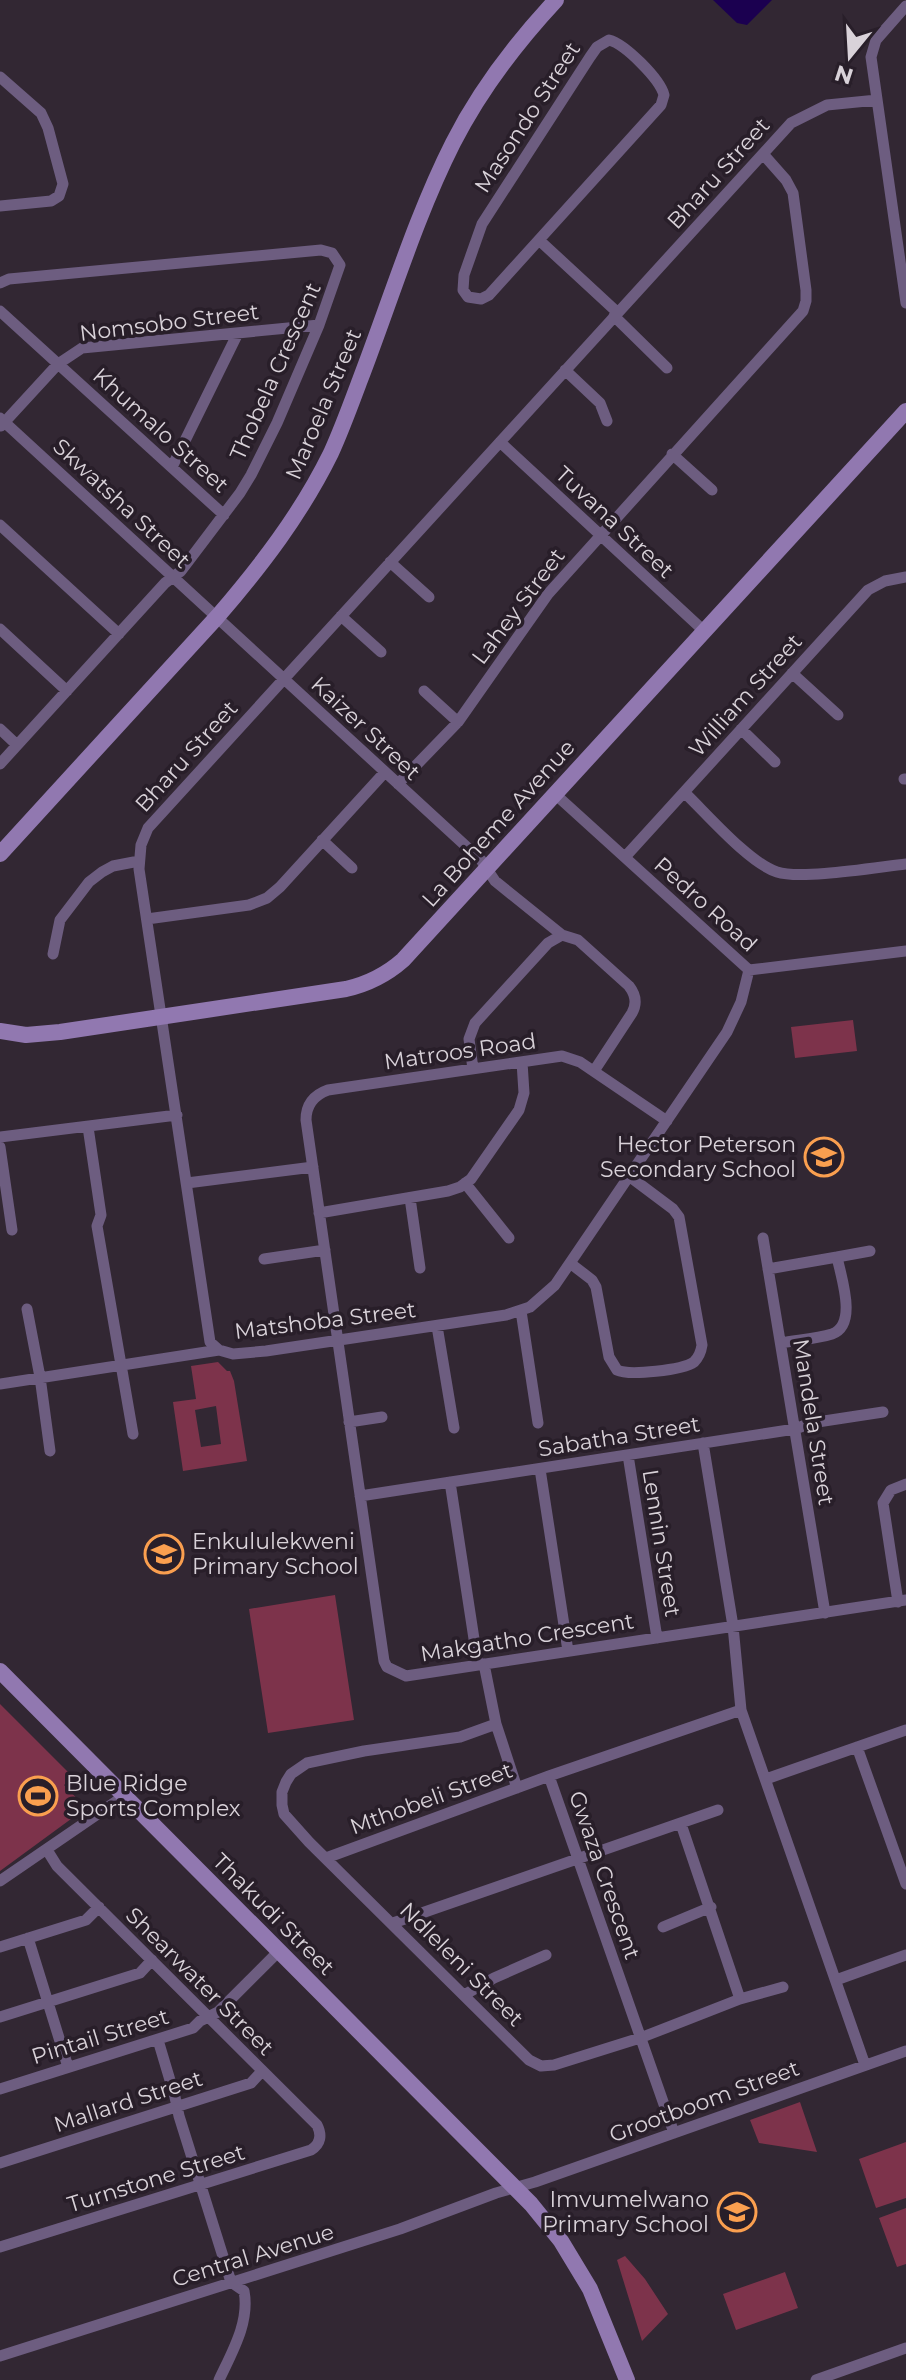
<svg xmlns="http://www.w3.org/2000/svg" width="906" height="2380" font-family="Montserrat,sans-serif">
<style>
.green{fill:#7d334b;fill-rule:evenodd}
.water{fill:#1b0050}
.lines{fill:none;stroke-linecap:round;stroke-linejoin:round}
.street{stroke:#6d5d80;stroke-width:11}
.secondary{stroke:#9178b0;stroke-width:16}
.labels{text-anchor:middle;stroke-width:7;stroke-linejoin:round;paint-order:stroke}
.street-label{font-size:22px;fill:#d9d2d9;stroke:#281e29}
.poi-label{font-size:22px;fill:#d9d2d9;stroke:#281e29;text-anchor:end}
</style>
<rect width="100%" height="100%" fill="#322733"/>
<!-- green -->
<path class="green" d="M853,1020l4,31 -62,7 -4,-31z
M218,1362l9,9h3l4,10 13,80 -64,10 -10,-69 23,-3 -5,-33zM216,1406l5,38 -20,3 -6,-37z
M335,1595l19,125 -86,13 -19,-124z
M0,1704l73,73 -9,8 22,23 -86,63z
M800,2102l17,50 -58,-9 -9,-23z
M906,2142v56l-30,10 -17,-49z
M906,2208v56l-9,3 -18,-49z
M625,2256l20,23 23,35 -26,27 -25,-81z
M785,2272l13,36 -62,22 -13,-36z"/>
<!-- water -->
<path class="water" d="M713,0h59l-25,25 -10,-2z"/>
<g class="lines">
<!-- street -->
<path class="street" d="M906,6l-30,34 -5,17 35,246
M609,40c16,4 51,39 55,55l-3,10 -172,190 -8,4 -13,-2 -5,-7 1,-15 18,-51 108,-167 7,-10z
M0,77l41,36 7,15 15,56 -4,12 -8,5 -51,5
M539,240l79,73
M0,283l9,-4 312,-29 11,3 8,12 -21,60 -42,98 -26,52 -11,18 -59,78 -16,12 -165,181
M0,311l224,204
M614,316l53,52
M565,370l35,33 7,18
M0,418l481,442 14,21 67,54
M1,426l57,-62 24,-16 237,-23
M500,442l204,189
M672,454l40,36
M172,467l66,-134
M0,525l119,109
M390,562l39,35
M341,616l40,36
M0,629l67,62
M792,673l46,42
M424,691l34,31
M0,729l17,16
M741,729l34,33
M904,779h2
M398,784l60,-62 90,-128 255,-283 3,-10v-11l-13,-97 -7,-13 -23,-26
M684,792c23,22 65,71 93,80 24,8 101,-5 129,-8
M555,794l194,176 157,-19
M322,840l30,28
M625,857l243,-267 17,-9 21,-4
M147,919l102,-14 18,-7 13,-11 105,-115
M53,954l7,-34 29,-38 13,-10 11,-6 26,-5
M473,1069l-4,-30 6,-16 73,-80 14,-8 16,5 51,46c7,9 8,18 3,27l-38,58
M667,1121l-87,-59 -18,-6 -234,34c-14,5 -22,15 -22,30l78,541 3,6 19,9 500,-76
M88,1127l13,88 -4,11 36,208
M0,1137l177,-22
M0,1147l12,83
M187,1183l126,-16
M465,1183l44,55
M410,1198l10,70
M319,1213l129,-22 12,-4 11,-8 48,-69 5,-17 -2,-31
M763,1238l62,375
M837,1257l33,-6
M264,1259l61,-9
M570,1263l22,17 4,7 13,70 8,13c12,6 66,0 77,-8 5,-5 7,-10 8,-17l-23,-128 -6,-8 -44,-33
M768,1269l69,-12c4,20 21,68 -5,77 -16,5 -35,6 -51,9
M27,1309l13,68 10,74
M521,1311l17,112
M437,1326l17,102
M219,1350l-9,-8 -71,-473 2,-24 7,-17 643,-705 36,-18 50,-5
M0,1384l219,-34 14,4 33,-3 240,-36 24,-8 25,-22 172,-253 14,-30 8,-32
M349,1422l33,-5
M703,1443l30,183 8,84 124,355
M628,1455l29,183
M540,1469l28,182
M450,1482l28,183
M360,1496l435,-67 16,-6 72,-11
M898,1602l-15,-99 8,-13 15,-6
M484,1664l12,60 21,64
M496,1724l-36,13 -96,14 -57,12 -16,11 -5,8 -4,10v13l2,9 25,28 220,218 12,6 13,-1 86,-27 100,-39 -59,-175
M857,1747l49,137
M549,1776l125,357
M766,1779l140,-49
M326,1858l223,-82 192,-66
M0,1881l124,-85
M393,1923l325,-113
M663,1927l48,-20
M28,1938l40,129
M0,1947l86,-27 13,-13
M836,1980l70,-25
M464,1995l30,-17 52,-23
M740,1999l43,-12
M0,2017l140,-44 12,-13
M158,2040l17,57 4,19 52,166 13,9c6,31 -12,61 -25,89
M0,2089l193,-61 7,-7 18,-9 61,-61
M0,2163l251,-80 11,-12
M0,2247l311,-97c10,-6 11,-15 6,-25l-260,-259 -10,-16
M0,2356l400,-127 96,-36 39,-11 371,-131
M816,2380l90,-32"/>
<!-- secondary -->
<path class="secondary" d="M0,854l217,-237c44,-51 84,-103 114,-164 11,-24 20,-49 29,-73 30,-78 56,-164 93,-237 27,-53 63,-100 103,-143
M0,1031l26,4 34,-3 286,-43c22,-5 40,-14 57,-29l503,-549
M0,1671l531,533 30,37 29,48 37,91"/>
</g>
<!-- icons -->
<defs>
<symbol id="school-ring" viewBox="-11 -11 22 22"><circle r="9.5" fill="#281e29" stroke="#fa9f4f" stroke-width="1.5"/><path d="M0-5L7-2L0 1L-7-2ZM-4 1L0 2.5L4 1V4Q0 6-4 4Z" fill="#fa9f4f"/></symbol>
<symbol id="stadium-ring" viewBox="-11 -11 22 22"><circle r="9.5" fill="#281e29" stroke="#fa9f4f" stroke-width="1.5"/><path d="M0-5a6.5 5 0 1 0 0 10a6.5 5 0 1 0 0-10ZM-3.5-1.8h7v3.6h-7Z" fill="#fa9f4f"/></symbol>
</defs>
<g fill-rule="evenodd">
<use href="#school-ring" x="802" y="1135" width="44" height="44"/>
<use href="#school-ring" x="142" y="1532" width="44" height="44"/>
<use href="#stadium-ring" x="16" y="1774" width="44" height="44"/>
<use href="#school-ring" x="715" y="2190" width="44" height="44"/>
</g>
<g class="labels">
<!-- street labels -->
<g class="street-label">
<text transform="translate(527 117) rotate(-57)" y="8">Masondo Street</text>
<text transform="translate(718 173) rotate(-48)" y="8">Bharu Street</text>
<text transform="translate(169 322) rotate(-7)" y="8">Nomsobo Street</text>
<text transform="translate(275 371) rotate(-66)" y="8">Thobela Crescent</text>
<text transform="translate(323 404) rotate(-67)" y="8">Maroela Street</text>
<text transform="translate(161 430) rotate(42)" y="8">Khumalo Street</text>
<text transform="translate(122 503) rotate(43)" y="8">Skwatsha Street</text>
<text transform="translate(615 522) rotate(43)" y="8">Tuvana Street</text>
<text transform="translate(518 606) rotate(-53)" y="8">Lahey Street</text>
<text transform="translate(745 695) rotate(-48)" y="8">William Street</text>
<text transform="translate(366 728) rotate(43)" y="8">Kaizer Street</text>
<text transform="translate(186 756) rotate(-48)" y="8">Bharu Street</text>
<text transform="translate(498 823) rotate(-48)" y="8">La Boheme Avenue</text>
<text transform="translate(706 904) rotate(42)" y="8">Pedro Road</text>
<text transform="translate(460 1051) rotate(-8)" y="8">Matroos Road</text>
<text transform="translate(325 1320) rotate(-7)" y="8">Matshoba Street</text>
<text transform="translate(814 1422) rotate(81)" y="8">Mandela Street</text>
<text transform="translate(619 1436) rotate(-9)" y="8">Sabatha Street</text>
<text transform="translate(662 1543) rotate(81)" y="8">Lennin Street</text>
<text transform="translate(527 1637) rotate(-9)" y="8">Makgatho Crescent</text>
<text transform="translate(431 1798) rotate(-20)" y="8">Mthobeli Street</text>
<text transform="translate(605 1875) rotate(71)" y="8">Gwaza Crescent</text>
<text transform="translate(274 1914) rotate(45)" y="8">Thakudi Street</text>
<text transform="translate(462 1964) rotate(45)" y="8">Ndleleni Street</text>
<text transform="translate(200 1981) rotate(45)" y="8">Shearwater Street</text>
<text transform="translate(100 2036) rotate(-17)" y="8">Pintail Street</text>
<text transform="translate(128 2101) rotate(-18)" y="8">Mallard Street</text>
<text transform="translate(704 2101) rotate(-20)" y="8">Grootboom Street</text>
<text transform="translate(156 2178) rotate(-17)" y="8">Turnstone Street</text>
<text transform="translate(253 2255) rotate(-17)" y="8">Central Avenue</text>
</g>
<!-- poi labels -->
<g class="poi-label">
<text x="796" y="1152">Hector Peterson<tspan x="796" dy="25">Secondary School</tspan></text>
<text x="192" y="1549" text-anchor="start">Enkululekweni<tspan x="192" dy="25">Primary School</tspan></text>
<text x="66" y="1791" text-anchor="start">Blue Ridge<tspan x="66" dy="25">Sports Complex</tspan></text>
<text x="709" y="2207">Imvumelwano<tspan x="709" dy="25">Primary School</tspan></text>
</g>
</g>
<!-- north arrow -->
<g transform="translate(850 56) rotate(198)" stroke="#281e29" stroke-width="6" paint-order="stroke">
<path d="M0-6L14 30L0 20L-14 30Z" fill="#d9d2d9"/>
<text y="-12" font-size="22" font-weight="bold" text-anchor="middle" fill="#d9d2d9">N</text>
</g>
</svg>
